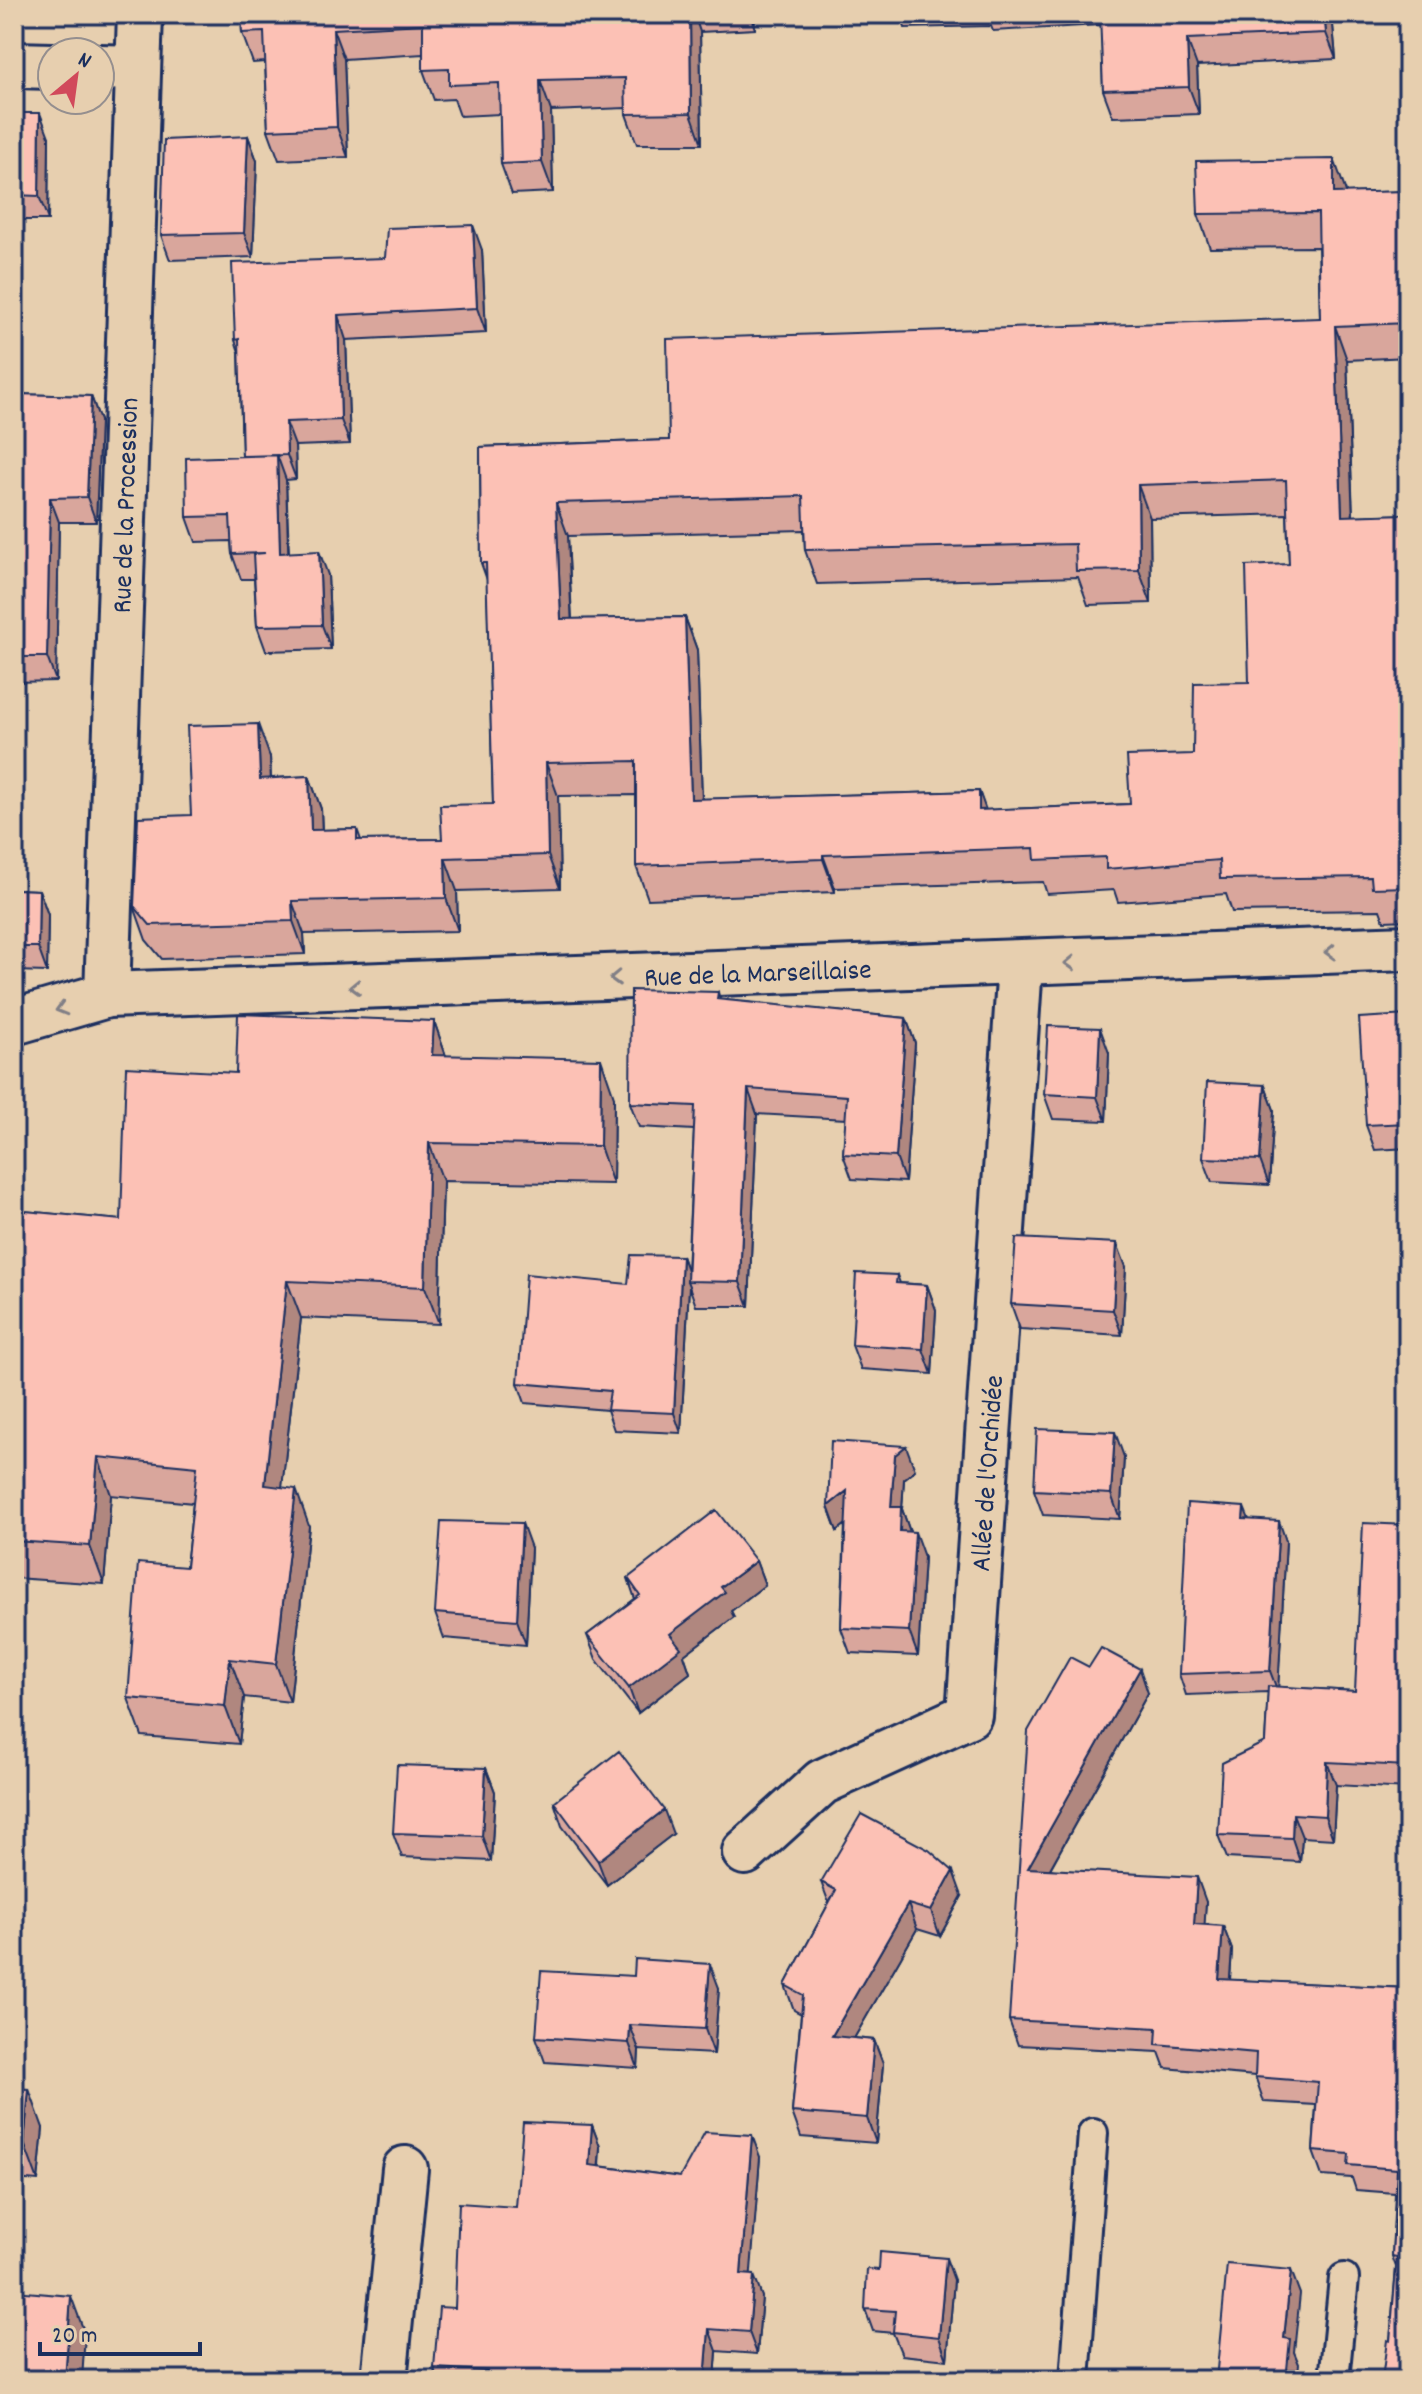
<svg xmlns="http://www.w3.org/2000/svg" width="1422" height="2394" font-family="Dekko,sans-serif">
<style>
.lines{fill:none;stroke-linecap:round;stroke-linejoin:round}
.lane-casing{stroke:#1b2f5e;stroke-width:34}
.street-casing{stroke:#1b2f5e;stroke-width:50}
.path{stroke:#1b2f5e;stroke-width:5;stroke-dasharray:6 6;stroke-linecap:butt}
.lane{stroke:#e7cfaf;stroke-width:28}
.street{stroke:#e7cfaf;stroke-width:44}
.wall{fill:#d9a69c;stroke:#1b2f5e;stroke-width:2;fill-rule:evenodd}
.shaded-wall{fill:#b0877f;stroke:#1b2f5e;stroke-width:2}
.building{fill:#fcc1b5;stroke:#1b2f5e;stroke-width:2;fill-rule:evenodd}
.oneway{stroke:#817f86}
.labels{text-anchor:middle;stroke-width:7;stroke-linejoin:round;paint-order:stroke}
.street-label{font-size:28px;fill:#1b2f5e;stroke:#e7cfaf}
</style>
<rect width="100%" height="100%" fill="#e7cfaf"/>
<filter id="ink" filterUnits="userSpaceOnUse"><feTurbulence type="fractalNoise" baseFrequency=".0125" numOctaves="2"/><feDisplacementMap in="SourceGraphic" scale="16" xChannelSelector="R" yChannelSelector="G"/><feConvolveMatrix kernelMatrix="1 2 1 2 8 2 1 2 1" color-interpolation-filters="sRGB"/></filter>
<g filter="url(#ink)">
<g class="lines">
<defs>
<path id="lane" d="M1075,2380l18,-247
M1334,2380l10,-102"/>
<g id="street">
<path d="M14,65l38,1"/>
<path d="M100,67l38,1"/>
<path id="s1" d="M107,995l33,-981"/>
<path id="s2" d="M14,1022l93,-27 1301,-47"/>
<path id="s3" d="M745,1852l77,-70 147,-67 51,-750"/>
<path d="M384,2380l21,-211"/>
</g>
</defs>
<!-- lane casing -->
<use href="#lane" class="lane-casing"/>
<!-- street casing -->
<use href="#street" class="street-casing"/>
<!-- path -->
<path class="path" d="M1329,21l79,-3"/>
<!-- lane -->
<use href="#lane" class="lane"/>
<!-- street -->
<use href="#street" class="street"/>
</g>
<!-- wall -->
<path class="wall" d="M241,14h513l1,15 -55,3 2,112h-65l-11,-30v-6l-75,3 2,81 -41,2 -11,-30 -1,-50 -40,2 -6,-17 -20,1 -11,-30v-16l-79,5 4,98 -69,3 -11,-30 -3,-68 -12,1 -11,-30z
M900,14h432l4,45 -139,7 2,48 -86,3 -10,-27 -2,-65 -108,6 -2,-5 -86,2z
M14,113l35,24 -1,83h-34z
M248,136l9,25 -4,96 -83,3 -9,-25z
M1408,191v166l-61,3 6,156 55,-2v406l-24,1 -4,-11 -148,2 -6,-18 -108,8 -4,-12 -67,4 -4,-12 -208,6v4l-187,7 -12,-33v-71l-78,1 2,92 -103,3 1,40 -154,3 1,20 -143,5 -16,-19 -12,-34 57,-91 79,-58 1,21 38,-2 12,33 1,21 35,-1 4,11 81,-1 51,-35 -6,-224 -6,-17 -1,-116 189,-7 651,-122 -2,-71 -108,1 -12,-34 148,-21zM1287,514l2,50 -40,118 -56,72 -63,50 -145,6 -6,-19 -277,8 -5,-149 -12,-33 -113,2 -4,-83 236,-6 1,20 12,34 261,-7 10,28 63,-2 -1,-85z
M482,250l4,83 -140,7 4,104 -55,2 1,33 -10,1 3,72 39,23 3,74 -65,2 -9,-25 -3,-47h-13l-9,-25 -1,-13 -35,1 -9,-25 55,-61 -3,-104 -4,-12 150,-82z
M14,394l77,2 9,25 -4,101h-37l-3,159 -42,1z
M14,889l25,1 9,25 -1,57 -33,-1z
M718,992l2,8 186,18 9,25 -10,139 -53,-3 -9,-25 3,-35 -89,-5 -8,192h-53l-7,-20 -8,147 -67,-3 -7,-20 -82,-7 -7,-20 110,-99 54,-28 5,15 7,-141 -55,-3 -9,-24z
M1408,1015v133l-33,2 -9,-25z
M434,1021l12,35 168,41 -1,87 -170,-3 -4,143 -138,-6 -19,169 27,39 -19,176 -46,-5 -5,47 -97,-8 -14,-38 58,-131 7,-64 -82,-8 -7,89 -90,-6v-368l107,10 115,-147z
M1109,1053l-3,68 -53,-2 -9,-25z
M1265,1085l9,25 -5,75 -57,-3 -9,-24z
M1126,1267l-4,68 -102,-6 -9,-25z
M897,1275l3,8 27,2 9,25 -4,64 -71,-5 -9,-24z
M1124,1457l-4,62 -77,-4 -9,-25z
M915,1470l-11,9 -2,30 8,23 14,25 -6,99 -68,-3 -9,-25 4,-104 -8,7 -9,-25z
M1249,1520l37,21 -8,146 77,4 53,-166v264l-72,-4 -3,54 -31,-2 -2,25 -73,-4 -9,-23 47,-93 3,-50 -82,3 -7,-21z
M531,1548l-5,97 -82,-7 -9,-25z
M756,1561l9,24 -34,26 3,6 -50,38 6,18 -52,40 -42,-54 -9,-24 48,-36 -7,-21z
M1089,1667l59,26 -98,176 156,33 -2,22 19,2 9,24 -2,30 178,8v392l-18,-39 6,-74 -4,-11 3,-63 -39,-3 -4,-12 -30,-2 -9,-25 3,-46 -52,-3 -9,-26 -90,-8 -6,-16 -141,-7 -9,-25z
M486,1768l9,24 -4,69 -89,-4 -9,-24z
M554,1802l119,32 -66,51 -45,-59z
M821,1882l141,14 -22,40 -23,-7 -63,109 20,2 9,24 -7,79 -75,-6 -9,-25 9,-98 -7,-4 -9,-25 44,-82z
M719,1988l-5,66 -75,-4 -1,18 -93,-6 -9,-25z
M14,2088l29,40 -5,53 -24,-2z
M592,2125l8,22 -1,19 81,11 80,-20 -10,118 12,22 -5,57 -40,-3 -2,29h-276l-5,-12 21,-60 61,-101z
M879,2270l75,10 -7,80 -45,-5 -9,-22 -20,-2 -8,-22z"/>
<!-- shaded-wall -->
<path class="shaded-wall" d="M690,14h4l6,18 2,112 -11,-31z
M750,14h4l1,15z
M1324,14h8l4,45 -10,-26z
M333,29l11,30 4,98 -11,-30z
M1187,39l10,27 2,48 -10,-27z
M540,80l11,31 2,81 -11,-30z
M40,113l9,24 -1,83 -9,-24z
M248,136l9,25 -4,96 -9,-24z
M1334,159l12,33v35l-12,-34z
M473,225l9,25 4,83 -9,-25z
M338,315l8,25 4,104 -9,-24z
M1335,326l12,34 7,189 -12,-33z
M91,396l9,25 -4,101 -9,-25z
M286,422l9,24 1,33 -9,-24z
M277,455l9,25 3,97 -9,-24z
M1138,485l12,33 1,85 -12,-33z
M50,498l9,24 -3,159 -9,-24z
M556,503l12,33 5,116 -12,-33z
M319,551l9,24 3,74 -9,-24z
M685,617l12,33 6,182 -12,-33z
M258,724l12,33 2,55 -12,-33z
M546,763l12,33 2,92 -12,-33z
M309,776l12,33 2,54 -12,-33z
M979,791l12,33 -12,-14z
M823,855l12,33v4l-12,-33z
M445,858l12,33 1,40 -12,-33z
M39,890l9,25 -1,57 -9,-25z
M292,901l12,33 1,20 -12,-33z
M906,1018l9,25 -10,139 -9,-25z
M434,1021l13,38 -15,-4z
M1100,1028l9,25 -3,68 -9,-24z
M601,1059l13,38 -1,87 -13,-38z
M1265,1085l9,25 -5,75 -9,-25z
M748,1089l9,25 -8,192 -9,-24z
M429,1143l14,38 -4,143 -14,-37z
M1117,1243l9,24 -4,68 -9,-25z
M682,1256l7,20 -2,5 2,5 -8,147 -7,-20z
M287,1281l14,37 -23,205 -13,-38z
M927,1285l9,25 -4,64 -9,-25z
M1115,1432l9,25 -4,62 -9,-25z
M906,1446l9,24 -11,9 -2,30 8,23 -1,24 -18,-49 4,-52z
M98,1457l13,38 -7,89 -14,-38z
M296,1489l13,37 -19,176 -14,-38z
M847,1491l9,25 -19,15 -9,-25z
M1244,1507l8,20 -9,-8z
M1279,1521l7,20 -8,151 -8,-21z
M522,1523l9,25 -5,97 -9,-25z
M915,1532l9,25 -6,99 -9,-25z
M756,1561l9,24 -34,26 3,6 -50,38 6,18 -52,40 -9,-25 41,-54 51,-47z
M230,1659l14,38 -5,47 -14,-38z
M1140,1669l8,24 -111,199 -9,-24z
M1327,1762l9,23 -3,54 -8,-23z
M486,1768l9,24 -4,69 -9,-25z
M664,1810l9,24 -66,51 -9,-24z
M1293,1814l9,23 -2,25 -8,-24z
M953,1871l9,25 -22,40 -9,-25z
M1197,1877l9,25 -3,46 -9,-24z
M908,1904l9,25 -76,132 -9,-25z
M1223,1926l9,24 -4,53 -9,-24z
M710,1964l9,24 -5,66 -9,-25z
M630,2025l9,25 -1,18 -9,-25z
M874,2040l9,24 -7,79 -9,-25z
M29,2089l14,39 -5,53 -14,-38z
M592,2125l8,22 -3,40 -8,-22z
M752,2135l8,22 -11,139 -8,-22z
M946,2258l8,22 -7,80 -8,-23z
M1291,2270l9,24 -6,58 5,12 -2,16h-11l-2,-42z
M754,2275l8,22 -5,57 -8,-22z
M71,2296l14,38 -3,46h-17z
M709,2329l8,22 -2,29h-10z"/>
<!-- building -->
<path class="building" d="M241,14h449l1,99 -65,1 -1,-36 -85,2 2,82 -41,2 -2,-81 -50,2v-16l-26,1v-46l-90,5 4,98 -69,3 -4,-98 -22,1z
M1100,14h224l2,19 -139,6 2,48 -86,3z
M14,113h26l-1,83 -25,-1z
M248,136l-4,97 -83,2 3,-95z
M1334,159v34l74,-2v132l-73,3 7,190 66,-2v373l-36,1 -1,-11 -151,2 -1,-19 -113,9v-12l-71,3 -1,-12 -211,7v4l-187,7v-105l-90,2 2,92 -103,3 1,40 -154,3 1,20 -143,4 -16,-19 4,-89 53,-2 -4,-89 71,-2 2,55 49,-3 2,54 46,-1v11l85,-1 -2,-34 53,-1 -7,-241h-5l-1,-116 189,-7 -2,-101 653,-21 -2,-105 -120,1 -2,-53zM1286,480l3,84 -43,2 3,116 -55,1 -1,71 -66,2 3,48 -151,6v-19l-288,8 -6,-182 -124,2 -5,-116 247,-7 2,54 270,-6 1,27 63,-1 -1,-85z
M473,225l4,83 -139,7 3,105 -55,2 1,33 -45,1 -3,-117 -4,1 -3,-77 153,-5 2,-30z
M14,394l77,2 -4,101 -37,1 -3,159h-33z
M277,455l3,98 39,-2 3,74 -65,1 -4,-72 12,-1 -33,1 -2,-38 -43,1 -1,-59z
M14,889l25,1 -1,57h-24z
M631,990l87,2 -1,7 189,19 -10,139 -53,-3 4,-58 -99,-7 -8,193 -53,-1 8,-175 -65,-3z
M238,1014l196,7 -2,34 169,4 -1,87 -171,-3 -4,144 -138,-6 -22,204 31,4 -20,175 -46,-5 -5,47 -97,-8 10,-135 48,4 11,-100 -99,-10 -8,89 -76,-5v-331l107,10 5,-153 110,6z
M1408,1015v108l-42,2 -7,-107z
M1048,1026l52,2 -3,69 -53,-3z
M1207,1082l58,3 -5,75 -57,-2z
M1016,1238l101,5 -4,67 -102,-6z
M631,1255l51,1 -8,157 -67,-3 3,-19 -92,-8 8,-109 102,10z
M856,1273l41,2 -1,8 31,2 -4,64 -71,-4z
M1037,1429l78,3 -4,62 -77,-4z
M831,1441l75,5 -11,9 -4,52h10l-1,24 15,1 -6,99 -68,-3 6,-137 -19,15z
M1187,1503l57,4 -1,12 36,2 -9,150 -91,3z
M716,1510l40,51 -35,26 4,5 -55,42 11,14 -52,40 -42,-53 53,-40 -12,-17z
M441,1521l81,2 -5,97 -82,-7z
M1363,1523l45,2v241l-81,-4 -2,54 -32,-2 -1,24 -74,-3 4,-72 43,-21 3,-56 87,5z
M1101,1648l39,21 -112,199 169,9 -3,47 29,2 -4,53 189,9v392h-26l5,-40 3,1 7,-84 -5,-1 5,-87 -49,-4 1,-11 -36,-3 5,-69 -63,-5 1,-24 -100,-9 1,-16 -148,-8 19,-289 42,-74 19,10z
M619,1751l45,59 -66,51 -44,-59z
M397,1765l89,3 -4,68 -89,-3z
M861,1814l68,36 24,21 -22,40 -23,-7 -76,132 42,4 -7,78 -75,-6 11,-117 -18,-10 51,-95 -15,-8z
M635,1959l75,5 -5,65 -75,-4 -1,18 -93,-6 5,-66 93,5z
M14,2088l15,1 -5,54 -10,-1z
M523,2122l69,3 -3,40 91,12 25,-45 47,3 -11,139 13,1 -5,57 -40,-3 -4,51h-219l1,-9 -53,-3 5,-61 16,1 4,-105 57,4z
M880,2252l66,6 -7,79 -46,-5 2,-21 -30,-2 2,-40 12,1z
M1227,2264l64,6 -7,68 6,1 -4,41h-70z
M14,2291l57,5 -6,84h-51z
M912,2374l48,6h-49z"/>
<!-- one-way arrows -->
<defs><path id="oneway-chevron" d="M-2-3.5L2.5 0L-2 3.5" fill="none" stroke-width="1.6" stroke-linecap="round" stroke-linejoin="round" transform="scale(2)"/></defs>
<g class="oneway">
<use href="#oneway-chevron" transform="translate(1330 952) rotate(178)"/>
<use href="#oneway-chevron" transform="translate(1070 963) rotate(178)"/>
<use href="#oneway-chevron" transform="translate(615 978) rotate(178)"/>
<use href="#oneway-chevron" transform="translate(355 987) rotate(178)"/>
<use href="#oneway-chevron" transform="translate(61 1009) rotate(164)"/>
</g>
</g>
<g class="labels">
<!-- street labels -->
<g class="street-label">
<text dy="10" stroke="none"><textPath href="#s1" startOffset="490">Rue de la Procession</textPath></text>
<text dy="10" stroke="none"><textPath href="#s2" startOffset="748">Rue de la Marseillaise</textPath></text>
<text dy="10" stroke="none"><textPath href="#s3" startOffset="508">Allée de l'Orchidée</textPath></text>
</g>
</g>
<!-- margin -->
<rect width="1422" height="2394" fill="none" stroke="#e7cfaf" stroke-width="48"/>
<rect x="24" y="24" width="1374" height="2346" fill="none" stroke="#1b2f5e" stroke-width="3" filter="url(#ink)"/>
<!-- north arrow -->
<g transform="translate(76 76) rotate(29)"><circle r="38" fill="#e7cfaf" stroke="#958f8f" stroke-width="2"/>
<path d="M0-6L14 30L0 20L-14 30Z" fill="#d1495b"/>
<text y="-12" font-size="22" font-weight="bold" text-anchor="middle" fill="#1b2f5e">N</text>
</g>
<!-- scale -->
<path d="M40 2342v12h160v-12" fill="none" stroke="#1b2f5e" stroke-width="4"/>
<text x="52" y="2342" font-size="24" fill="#1b2f5e" stroke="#e7cfaf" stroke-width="6" paint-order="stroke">20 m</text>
</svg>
